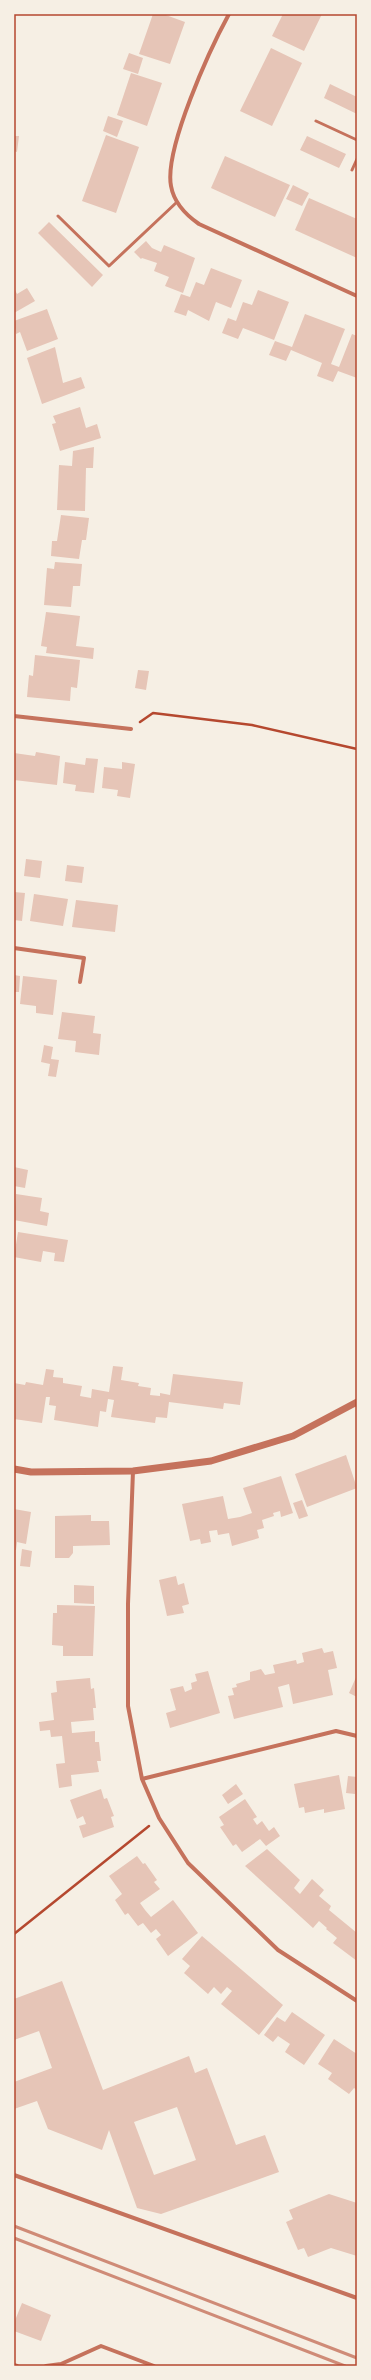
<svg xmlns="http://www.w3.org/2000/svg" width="371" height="2380" font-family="Quicksand,sans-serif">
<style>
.building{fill:#e6c5b7;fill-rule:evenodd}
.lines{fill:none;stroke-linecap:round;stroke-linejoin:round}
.path{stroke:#b5482f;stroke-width:2.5}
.service{stroke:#c5725c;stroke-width:3}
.minor{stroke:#c5725c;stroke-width:4}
.tertiary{stroke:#c5725c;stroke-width:7}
.rail{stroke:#cf8b77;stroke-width:3}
.neatline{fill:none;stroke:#b5482f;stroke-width:1.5}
</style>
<rect width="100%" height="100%" fill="#f6efe4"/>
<!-- building -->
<path class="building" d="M153,14h10l22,8 -15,42 -31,-10z
M283,14h39l-18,37 -32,-15z
M271,48l31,15 -30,63 -32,-15z
M129,53l14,5 -5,16 -15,-5z
M131,73l31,10 -15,43 -30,-11z
M330,84l27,13v17l-33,-16z
M108,116l15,5 -6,16 -14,-6z
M106,135l33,12 -23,66 -34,-12z
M14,136h5l-2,16 -3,-1z
M307,136l39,18 -7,14 -39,-18z
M225,156l65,29 -15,32 -64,-29z
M293,185l16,8 -7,13 -16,-7z
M309,198l48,21v39l-62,-28z
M49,222l54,53 -11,12 -54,-54z
M146,241l6,7 9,4 3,-7 31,13 -12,35 -18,-7 4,-9 -15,-6 3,-8 -15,-5 -1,1 -7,-7z
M211,268l31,12 -11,28 -15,-6 -7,19 -21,-11 -2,6 -12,-4 7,-18 9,3 6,-15 8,3z
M14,288l3,6 10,-6 8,13 -21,12z
M258,290l31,12 -15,38 -31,-12 -5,11 -16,-6 6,-15 8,3 7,-19 9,3z
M47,309l11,30 -31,12 -7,-19 -4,2 -2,-13z
M305,314l40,15 -14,35 8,3 13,-33 5,2v42l-19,-7 -5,11 -16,-6 5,-13 -31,-13 -5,11 -17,-6 6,-14 17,6z
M55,347l8,36 18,-6 4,11 -43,16 -15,-46z
M80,407l6,21 11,-4 4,14 -41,13 -8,-27 4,-1 -3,-7z
M94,447l-1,21h-7l-1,43 -28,-1 2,-45 13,1 1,-15z
M61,515l28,3 -3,22h-4l-3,19 -28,-3 1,-15h5z
M55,562l27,2 -2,22h-7l-2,21 -27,-2 3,-37 7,1z
M46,612l34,4 -4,30 18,2 -1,11 -47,-6 1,-6 -6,-1z
M35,655l45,5 -3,28 -6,-1 -1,14 -43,-4 2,-22 4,1z
M138,670l11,1 -3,19 -11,-2z
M36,752l24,4 -3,29 -43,-5v-27l21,3z
M86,758l12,1 -4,34 -19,-2 1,-6 -13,-2 2,-21 20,3z
M122,762l13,2 -5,34 -13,-2 1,-6 -16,-2 2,-21 18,2z
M26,859l16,2 -2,17 -16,-2z
M67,865l17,2 -2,16 -17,-2z
M14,892l11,1 -3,28 -8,-1z
M34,894l34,5 -5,27 -33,-5z
M76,900l42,5 -3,27 -43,-5z
M14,975l6,1 -1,16h-5z
M23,976l34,4 -4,35 -17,-2v-7l-16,-2z
M62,1012l33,4 -2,17 8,1 -2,21 -24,-3 1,-11 -18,-2z
M44,1045l9,2 -2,12 8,1 -3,17 -8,-1 2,-12 -9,-2z
M14,1167l14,3 -3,18 -11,-2z
M16,1194l26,4 -2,13 9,2 -2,13 -33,-6z
M18,1232l50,8 -4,22 -10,-1 1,-8 -12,-2 -2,11 -27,-5z
M113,1366l10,1 -2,13 18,3 -1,3 13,2 -1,7 10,1v-3l10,2 3,-21 70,8 -3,23 -16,-2 -1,6 -54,-7 -2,16 -11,-1 -1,6 -44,-6 3,-17 -6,-1 -2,13 -6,-1 -2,16 -44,-7 2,-14 -7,-1 1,-8h-4l-4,26 -28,-4v-36l11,2 1,-3 17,3 3,-16 8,1 -1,7 10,1v5l19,3 -2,10 11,2 1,-9 17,3z
M346,1455l11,33 -50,19 -12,-33z
M281,1476l12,37 -12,4 -1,-6 -7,2 1,3 -12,4 2,8 -7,2 2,8 -27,8 -3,-13 -11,2 -1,-5 -8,1 2,11 -10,2 -1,-5 -10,2 -8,-37 41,-8 5,23 12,-2 12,-4 -9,-25z
M302,1500l6,16 -9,3 -6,-16z
M14,1509l17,3 -5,32 -9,-2 -1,8h-2z
M91,1515v6h18l1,24 -37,1v7l-4,5h-14v-42z
M22,1549l10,2 -2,16 -10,-1z
M176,1576l2,9 6,-2 5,21 -7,2 2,7 -17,3 -8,-36z
M74,1585l20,1v18l-20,-1z
M57,1605l38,1 -2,50h-30v-10l-11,-1 1,-32h4z
M322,1648l2,5 9,-2 4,17 -9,2 5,25 -40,9 -4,-20 -11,3 5,20 -49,12 -6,-23 6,-1 -2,-7 5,-1 -1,-3 14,-4v-8l11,-3 4,6 10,-2 -2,-8 23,-5 1,4 7,-2 -2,-9z
M208,1671l12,42 -50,15 -4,-15 10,-3 -6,-21 13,-3 2,6 7,-3 -1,-6 6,-2 -2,-7z
M357,1675v22l-8,-4z
M90,1678l1,11 3,-1 2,20h-3l1,12 -23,2 1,11 23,-2v11h4l2,19h-4l2,11 -28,3 1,11 -13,2 -3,-24 9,-1 -3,-27 -11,1 -1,-7 -10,1 -1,-9 15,-2 -3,-27 6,-1 -1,-11z
M339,1775l6,34 -21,4v-4l-19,4 -1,-6 -5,1 -5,-24z
M348,1776l9,1v14l-2,-1v4l-9,-1z
M236,1784l7,10 -15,10 -6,-9z
M101,1789l3,10 3,-1 7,18 -3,1 3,10 -31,11 -4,-12 7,-2 -3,-8 -6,3 -7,-19z
M245,1799l12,18 -4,2 4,6 5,-4 7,10 5,-4 6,9 -14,10 -6,-7 -18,13 -6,-8 -3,2 -13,-19 4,-2 -5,-8z
M267,1849l33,31 -6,8 6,6 12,-15 12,11 -5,6 12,10 -2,4 28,23v28l-24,-18 4,-5 -11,-9 1,-1 -8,-7 -6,7 -68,-62z
M137,1856l6,8 2,-1 12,17 -3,2 6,7 -20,14 5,7 6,7 22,-17 25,33 -30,23 -12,-17 5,-4 -5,-6 -5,4 -8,-10 -5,3 -10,-13 -3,2 -10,-15 7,-6 -13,-18z
M202,1936l81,69 -24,30 -38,-31 11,-13 -5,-4 -6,7 -7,-7 -6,7 -24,-21 6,-7 -8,-7z
M62,1981l41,109 86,-34 6,17 12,-5 29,77 29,-10 14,37 -118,42 -24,-6 -28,-78 -7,20 -54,-21 -11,-28 -23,8v-27l38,-14 -13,-37 -25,9v-41zM177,2107l19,53 -42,15 -20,-53z
M292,2012l33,23 -21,30 -19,-13 5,-8 -12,-8 -5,6 -9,-7 13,-18 8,5z
M334,2039l23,15v36l-3,-2 -5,6 -21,-15 4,-6 -14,-9z
M329,2194l28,9v53l-26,-8 -23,9 -4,-9 -6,2 -12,-28 7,-3 -4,-9z
M22,2303l29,12 -10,26 -27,-10v-8z"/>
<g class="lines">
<!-- path -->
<path class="path" d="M140,722l13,-9 99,12 105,24
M14,1934l135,-108"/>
<!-- service -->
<path class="service" d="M316,121l41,19
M352,170l5,-11
M58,216l51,50 68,-64"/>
<!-- minor -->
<path class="minor" d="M229,14c-19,35 -65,135 -58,172 3,17 15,29 28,38l158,72
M14,716l117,13
M14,948l70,10 -4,24
M133,1471l-5,133v102l14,73 17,39 29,45 90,87 79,51
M142,1779l194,-48 21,5
M14,2175l343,123
M14,2365l3,1
M46,2366l15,-2 40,-18 53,20"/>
<!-- tertiary -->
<path class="tertiary" d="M14,1469l17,3 102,-1 78,-10 82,-25 64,-34"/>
<!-- rail -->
<path class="rail" d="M14,2226l343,132
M14,2238l331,128"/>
</g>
<!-- border -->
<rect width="371" height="2380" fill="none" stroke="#f6efe4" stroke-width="30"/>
<rect x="15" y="15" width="341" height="2350" class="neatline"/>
</svg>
